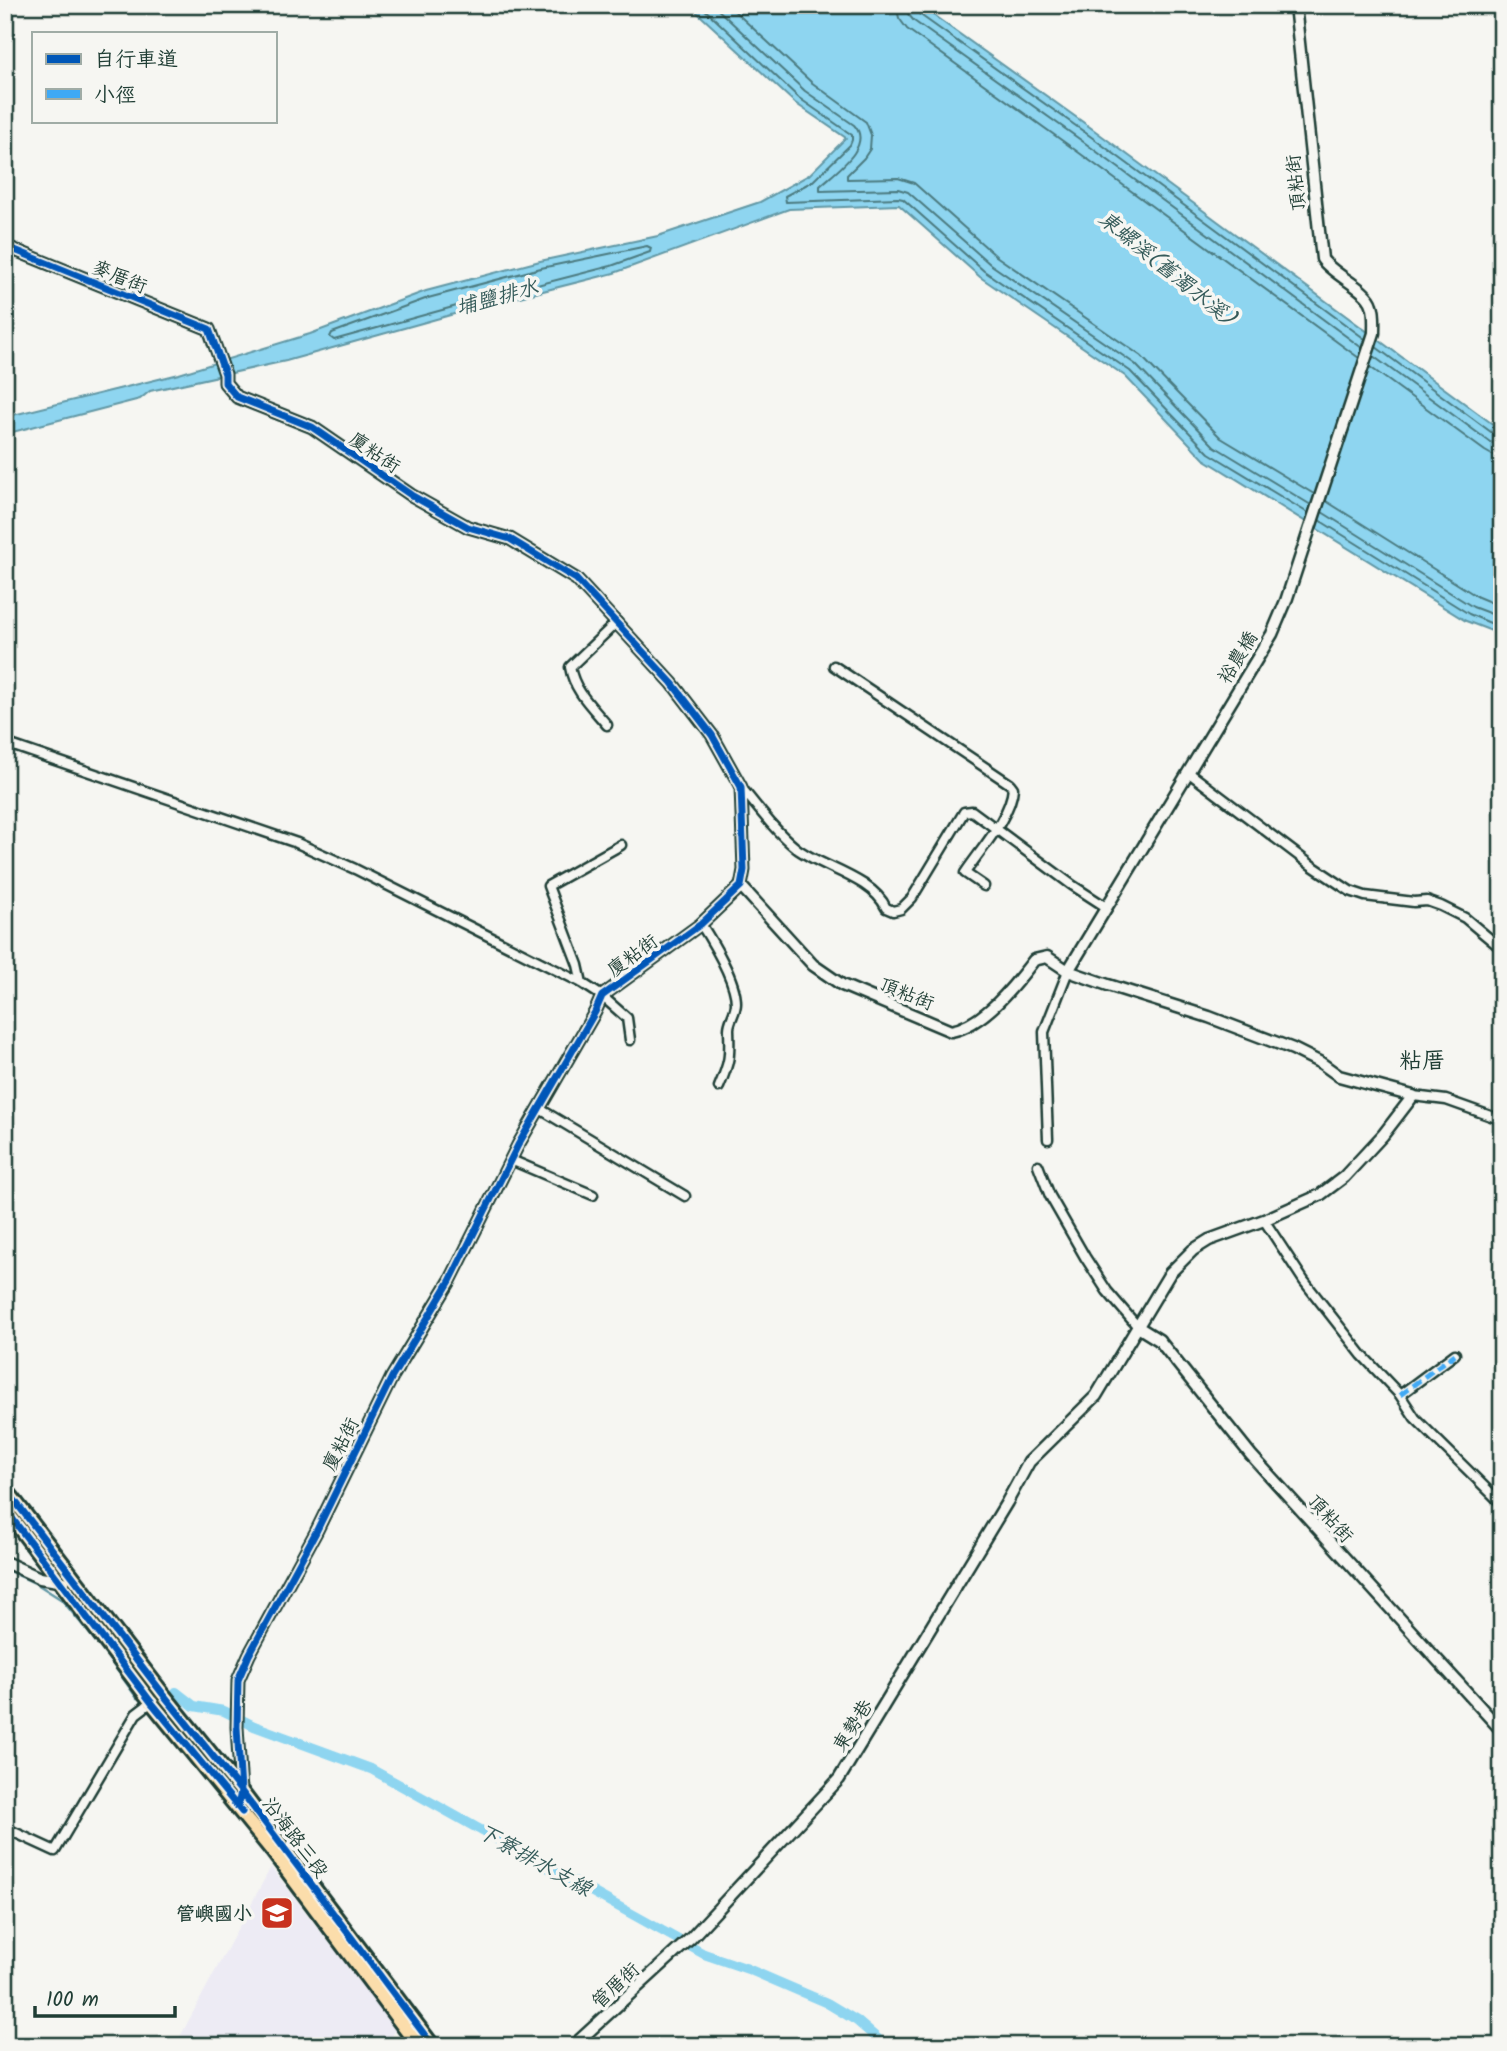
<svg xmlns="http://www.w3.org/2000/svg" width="1507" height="2051" font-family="Kalam,'LXGW WenKai TC',sans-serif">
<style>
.built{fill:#edebf4}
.water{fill:#8ed5f0;stroke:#6298a5;stroke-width:2}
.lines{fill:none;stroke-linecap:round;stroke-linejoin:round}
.shore{stroke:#4b7a7f;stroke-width:2}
.stream{stroke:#6298a5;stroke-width:2.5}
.canal{stroke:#8ed5f0;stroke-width:10}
.minor-casing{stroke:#1f3d34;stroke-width:13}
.tertiary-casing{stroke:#1f3d34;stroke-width:15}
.primary-casing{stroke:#1f3d34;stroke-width:18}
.minor{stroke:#f6f6f2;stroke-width:8}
.tertiary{stroke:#f6f6f2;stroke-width:10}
.primary{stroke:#fbddab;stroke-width:12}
.quiet{stroke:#3fa9f5;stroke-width:5;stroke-dasharray:10 5;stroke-linecap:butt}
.cycleway-casing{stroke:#f6f6f2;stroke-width:11}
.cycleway{stroke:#0057b8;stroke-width:7}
.labels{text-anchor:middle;stroke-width:7;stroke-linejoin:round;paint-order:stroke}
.street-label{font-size:19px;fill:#1f3d34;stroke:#f6f6f2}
.poi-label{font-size:19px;font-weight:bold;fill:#1f3d34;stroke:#f6f6f2;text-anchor:end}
.water-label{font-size:21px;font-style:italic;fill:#355b5a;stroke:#f6f6f2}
.quarter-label{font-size:23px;fill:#1f3d34;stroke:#f6f6f2}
</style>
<rect width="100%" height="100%" fill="#f6f6f2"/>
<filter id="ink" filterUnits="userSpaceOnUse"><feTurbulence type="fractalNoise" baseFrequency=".0143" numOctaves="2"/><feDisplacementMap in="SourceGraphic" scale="14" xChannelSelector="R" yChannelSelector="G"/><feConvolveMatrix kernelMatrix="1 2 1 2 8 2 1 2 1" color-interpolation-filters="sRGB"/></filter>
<g filter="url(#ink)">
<!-- built -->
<path class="built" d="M271,1867l125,163 -11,16h-210z"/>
<!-- water -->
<path class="water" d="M689,5h230l175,125 408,301v204l-36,-14 -262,-162 -79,-83 -145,-99 -81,-72 -110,4 -175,64 -142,36 -186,52 -136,30 -10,8 -135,35v-17l174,-43 131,-40 116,-43 114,-30 118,-25 102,-34 49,-27 37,-37 -51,-35z"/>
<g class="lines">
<!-- shore -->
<path class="shore" d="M700,5l99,93 53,37v5l-2,5 -37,36 -28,15 1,6 112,-4 5,1 81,72 146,100 79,82 99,60
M713,5l92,86 49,34c20,21 -19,47 -34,61v5l78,-2 10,3 82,72 145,100 79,82 97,59
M728,5l83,77 55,40 5,13 -1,14 -6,9 -17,17v4l51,-1 16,5 82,73 145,100 80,82 93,56
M896,5l3,13 8,11 171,123 281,206
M907,5l1,9 6,7 171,122 277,205
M916,5l3,9 171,122 275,203
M647,246l4,2 -1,4 -39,14 -140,36 -137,38 -4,-3 2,-4 96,-35 113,-30z
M1376,347l119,88 7,1
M1373,356l117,86 12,3
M1370,367l115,84 7,4 10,1
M1326,501l152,96 24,10
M1322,512l151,95 29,11
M1319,520l150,94 33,14"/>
<!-- stream -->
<path class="stream" d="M5,1569l32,15 25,16 40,49 35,49h4"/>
<!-- canal -->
<path class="canal" d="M176,1692l18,14 30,5 30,15 117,43 333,185 44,15 79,34 30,18 29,25"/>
<defs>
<path id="minor" d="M834,666l176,118 3,4c-2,28 -32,61 -48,85l19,13
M607,725c-15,-18 -33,-34 -37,-58l47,-45
M5,743l292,100 58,26 227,114 20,13 25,22 3,22
M1188,772l123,93 39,26 15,5 49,6 13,-1 14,5 24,12 37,31
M741,787c17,21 34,44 55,61 24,19 77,30 90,60l7,3 8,-2 11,-11 52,-86 8,-1 100,74 34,22
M701,924c12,19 35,56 35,79 0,10 -7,17 -7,26 1,28 1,32 -10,58
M582,983l-4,-18 -30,-79 73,-41
M1413,1096l33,4 56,20
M540,1109l145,87
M1048,1139l-4,-107 24,-61
M511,1160l82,35
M1038,1165l12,31 35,61 22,34 31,36
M1264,1220l40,61 58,74 38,40 15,23 87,86
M1400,1395l55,-41
M5,1828l50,23 81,-137 17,-13"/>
<path id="tertiary" d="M5,246l204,83 16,45v9l12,14 75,30 99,68 57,32 42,12 66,40 96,104 40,52 29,52 3,83 -3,16 -40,38 -99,72 -7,16 -77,133 -68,136 -58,96 -76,155 -67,123 -11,25 -1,47 4,64 -3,16
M1068,971l204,-337 14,-33 88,-268c0,-9 1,-20 -2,-28 -4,-16 -39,-30 -50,-46l-27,-254
M1138,1327l21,13 92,115 251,276
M5,1562l35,16 24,4
M573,2046l118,-108 148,-159 168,-277 22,-40 67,-66 74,-123 23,-23 16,-10 55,-20 56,-25 24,-18 39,-42 30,-39 -74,-20 -18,-13 -28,-14 -84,-32 -101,-32 -40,-14 -21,-14 -13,3c-19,25 -50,65 -83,71l-109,-46 -29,-20 -72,-79"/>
<path id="primary" d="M5,1488l158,206 78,97 192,255
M5,1509l146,193 122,150 145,194"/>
</defs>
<!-- minor casing -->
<use href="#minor" class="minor-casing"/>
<!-- tertiary casing -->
<use href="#tertiary" class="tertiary-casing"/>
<!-- primary casing -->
<use href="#primary" class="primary-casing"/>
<!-- minor -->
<use href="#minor" class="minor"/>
<!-- tertiary -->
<use href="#tertiary" class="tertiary"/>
<!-- primary -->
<use href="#primary" class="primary"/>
<!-- quiet -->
<path class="quiet" d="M1400,1395l55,-41"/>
<defs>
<path id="cycleway" d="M5,246l204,83 16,45v9l12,14 75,30 99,68 57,32 42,12 66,40 96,104 40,52 29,52 3,83 -3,16 -40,38 -99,72 -7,16 -77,133 -68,136 -58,96 -76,155 -67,123 -11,25 -1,47 4,64 -3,16
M5,1488l158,206 78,97 192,255
M5,1509l146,193 91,110"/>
</defs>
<!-- cycleway casing -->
<use href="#cycleway" class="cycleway-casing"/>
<!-- cycleway -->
<use href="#cycleway" class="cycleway"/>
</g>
</g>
<!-- icons -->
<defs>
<symbol id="school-square" viewBox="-11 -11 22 22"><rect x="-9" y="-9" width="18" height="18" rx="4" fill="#c8321e" stroke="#f6f6f2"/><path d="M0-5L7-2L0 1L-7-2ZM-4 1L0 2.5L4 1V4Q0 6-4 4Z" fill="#fff"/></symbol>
</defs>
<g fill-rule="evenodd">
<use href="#school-square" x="258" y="1894" width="38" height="38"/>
</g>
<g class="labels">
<!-- street labels -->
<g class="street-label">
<text transform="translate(1295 183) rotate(-96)" y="7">頂粘街</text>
<text transform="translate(120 276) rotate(22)" y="7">麥厝街</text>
<text transform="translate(375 452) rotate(34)" y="7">廈粘街</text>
<text transform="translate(1237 657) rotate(-59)" y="7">裕農橋</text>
<text transform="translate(632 955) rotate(-36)" y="7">廈粘街</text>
<text transform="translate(907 993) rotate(22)" y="7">頂粘街</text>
<text transform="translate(340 1444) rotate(-63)" y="7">廈粘街</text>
<text transform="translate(1331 1518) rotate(48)" y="7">頂粘街</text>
<text transform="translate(852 1725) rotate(-58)" y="7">東勢巷</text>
<text transform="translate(296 1837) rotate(53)" y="7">沿海路三段</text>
<text transform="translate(615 1985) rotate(-43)" y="7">管厝街</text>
</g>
<!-- poi labels -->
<g class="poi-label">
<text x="252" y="1920">管嶼國小</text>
</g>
<!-- water labels -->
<g class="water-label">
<text transform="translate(1167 268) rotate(39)" y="7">東螺溪(舊濁水溪)</text>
<text transform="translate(497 297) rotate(-15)" y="7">埔鹽排水</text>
<text transform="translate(535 1860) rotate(29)" y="7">下寮排水支線</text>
</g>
<!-- quarter labels -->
<g class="quarter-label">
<text x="1422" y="1068">粘厝</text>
</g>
</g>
<!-- margin -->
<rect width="1507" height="2051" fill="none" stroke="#f6f6f2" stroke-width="28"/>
<rect x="14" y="14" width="1479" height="2023" fill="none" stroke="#1f3d34" stroke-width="2.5" filter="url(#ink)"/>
<!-- legend -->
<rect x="32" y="32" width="245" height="91" fill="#f6f6f2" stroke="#a0aca6" stroke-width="2"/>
<rect x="46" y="54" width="35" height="10" fill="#0057b8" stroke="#a0aca6" stroke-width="2"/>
<text x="94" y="66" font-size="21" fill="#1f3d34">自行車道</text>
<rect x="46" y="89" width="35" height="10" fill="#3fa9f5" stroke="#a0aca6" stroke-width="2"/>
<text x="94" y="102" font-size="21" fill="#1f3d34">小徑</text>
<!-- scale -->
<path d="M35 2006v10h140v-10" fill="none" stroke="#1f3d34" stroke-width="3.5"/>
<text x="46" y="2006" font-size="21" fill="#1f3d34" stroke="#f6f6f2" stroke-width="5" paint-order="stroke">100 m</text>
</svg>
